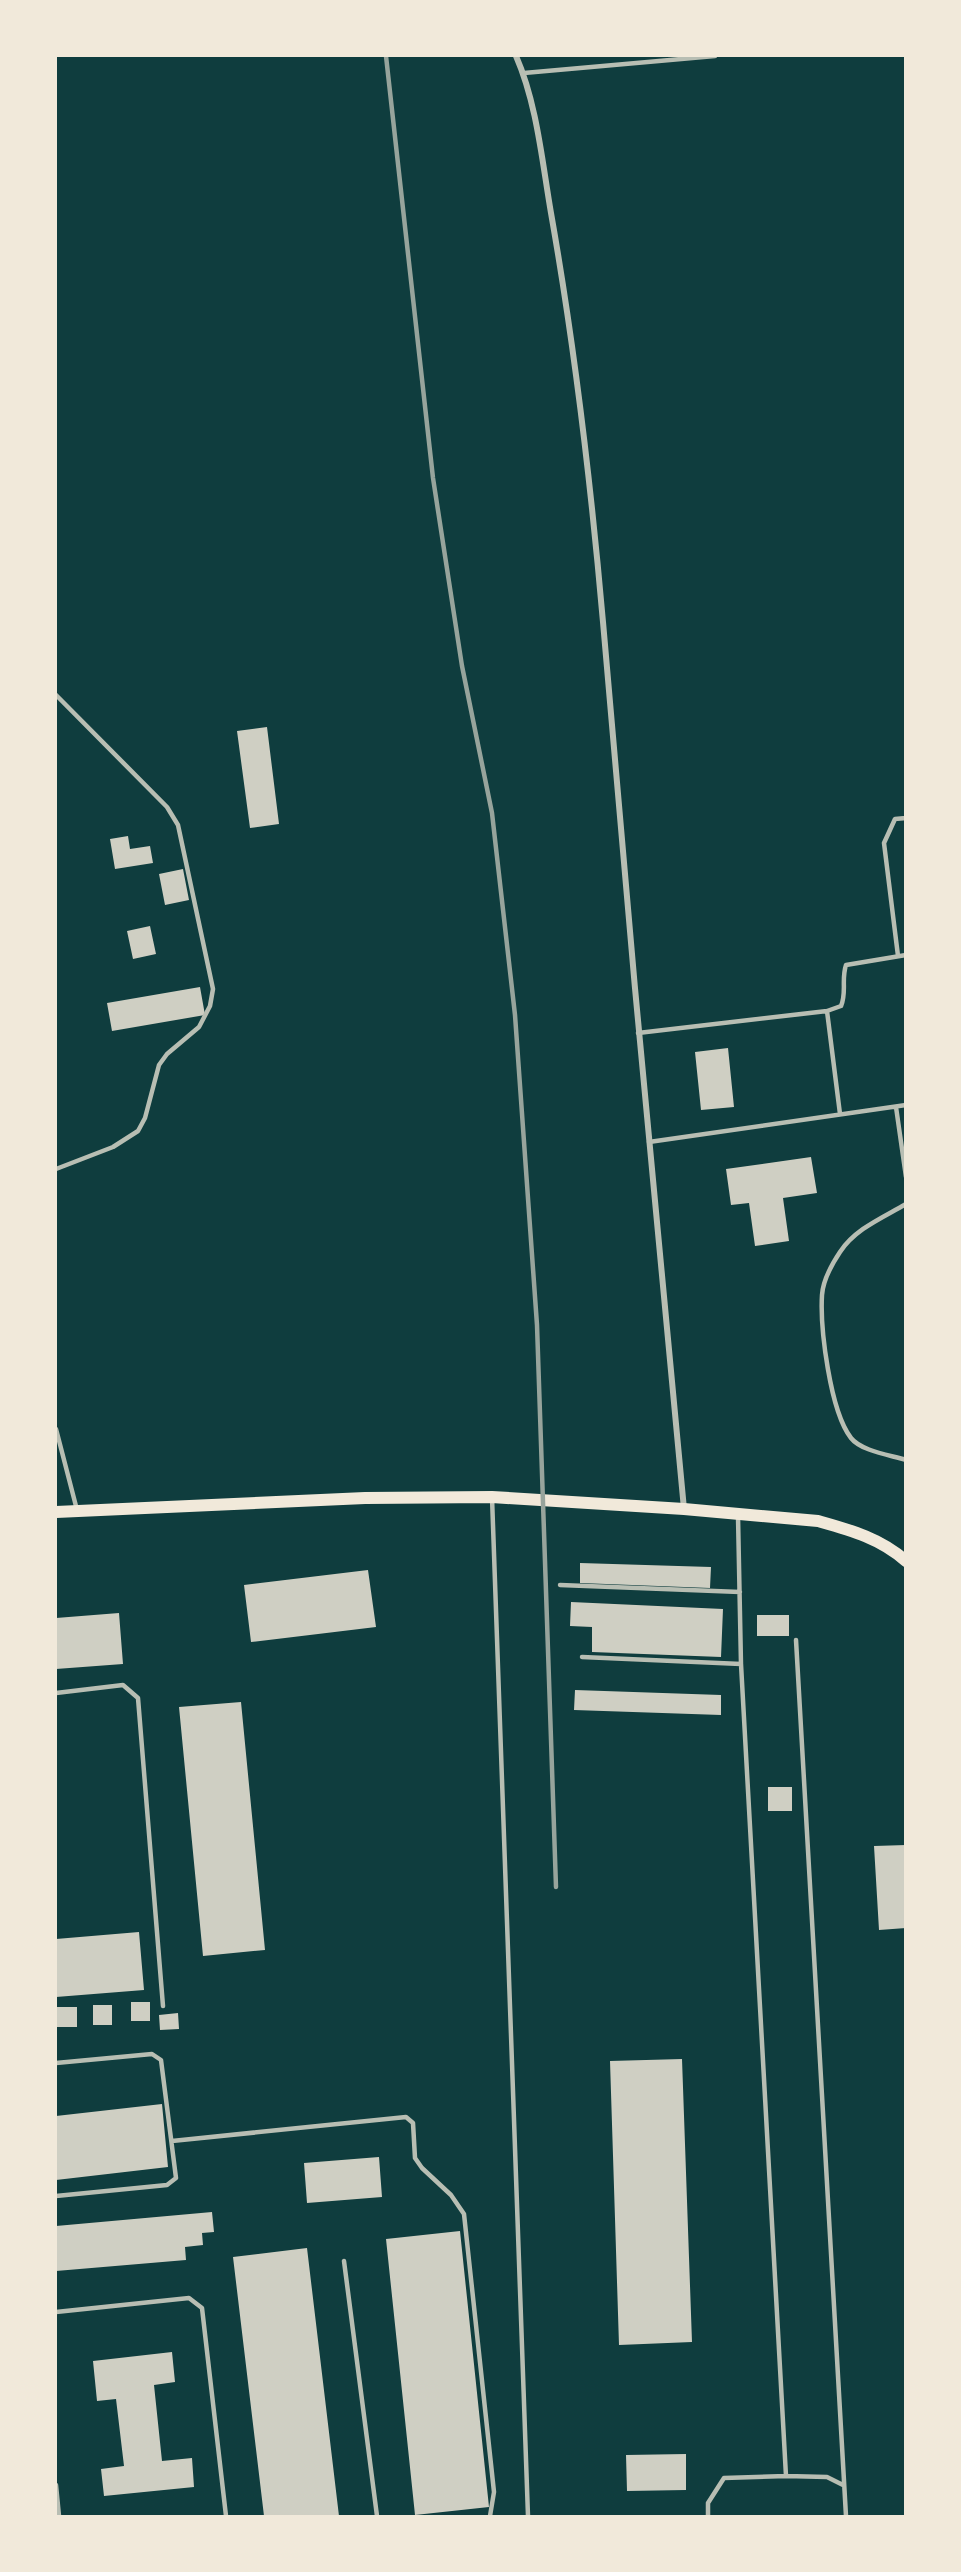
<svg xmlns="http://www.w3.org/2000/svg" width="961" height="2572" font-family="Merriweather,serif">
<style>
.building{fill:#cfcfc3}
.lines{fill:none;stroke-linecap:round;stroke-linejoin:round}
.service{stroke:#b8beb3;stroke-width:4.5}
.minor{stroke:#b8beb3;stroke-width:6}
.secondary{stroke:#f1e9da;stroke-width:12}
.rail{stroke:#97a49c;stroke-width:4.5}
</style>
<rect width="100%" height="100%" fill="#0f3d3e"/>
<!-- building -->
<path class="building" d="M267,727l12,97 -29,4 -13,-97z
M128,836l2,13 20,-3 3,17 -38,6 -5,-30z
M183,869l6,31 -24,5 -6,-31z
M150,926l6,28 -23,5 -6,-28z
M200,987l5,28 -93,16 -5,-28z
M728,1048l6,59 -33,3 -6,-58z
M811,1157l6,36 -34,5 6,43 -34,5 -6,-43 -18,2 -5,-36z
M580,1563l131,4 -1,21 -130,-5z
M368,1570l8,57 -125,15 -7,-57z
M571,1602l152,7 -2,48 -129,-5v-25l-22,-1z
M119,1613l4,51 -67,5v-51z
M757,1615h32v21h-32z
M575,1690l146,5v20l-147,-5z
M241,1702l24,248 -62,6 -24,-249z
M768,1787h24v24h-24z
M906,1845v83l-27,2 -5,-84z
M139,1932l5,58 -88,7v-58z
M131,2002h19v19h-19z
M93,2005h19v20h-19z
M57,2007h20v20h-20z
M178,2013l1,16 -19,1 -1,-15z
M682,2059l10,283 -73,3 -9,-284z
M162,2104l6,63 -112,13v-64z
M379,2157l3,40 -75,6 -3,-40z
M212,2212l2,20 -12,1 1,12 -18,2 1,13 -130,11v-45z
M460,2231l29,276 -74,8 -29,-276z
M307,2248l32,268h-75l-31,-259z
M172,2352l3,30 -21,3 8,76 30,-3 2,29 -90,9 -3,-27 23,-3 -8,-67 -19,2 -4,-40z
M686,2454v36l-59,1 -1,-36z"/>
<g class="lines">
<!-- service -->
<path class="service" d="M524,73l191,-17
M56,695l111,112 11,18 35,164 -3,17 -11,21 -32,27 -8,11 -14,53 -7,13 -25,16 -57,22
M898,956l-14,-113 11,-24 11,-1
M827,1011l13,103
M638,1033l189,-22 14,-5c6,-14 0,-26 5,-41l60,-10
M896,1107l10,70
M649,1142l257,-37
M906,1204c-24,14 -51,25 -66,48 -8,12 -17,28 -18,43 -2,33 8,116 29,143 10,13 39,17 55,22
M56,1429l21,81
M492,1497l36,1019
M560,1585l180,7
M796,1640l50,876
M582,1657l159,7
M56,1693l67,-8 15,13 25,308
M56,2063l96,-9 9,6 15,118 -9,7 -111,11
M172,2141l234,-24 7,6 2,35 7,10 29,27 13,19 30,278 -4,24
M344,2261l33,255
M56,2312l133,-14 13,10 24,208
M786,2476l41,1 16,8
M56,2485l3,31
M708,2516v-13l16,-25 62,-2 -45,-812 -3,-148"/>
<!-- minor -->
<path class="minor" d="M516,56c21,48 26,105 35,157 24,136 40,272 52,409 25,296 52,591 81,887"/>
<!-- secondary -->
<path class="secondary" d="M56,1512l309,-14 127,-1 192,12 134,12c32,9 62,17 88,40"/>
<!-- rail -->
<path class="rail" d="M386,56l47,422 29,188 30,147 23,202 22,310 19,562"/>
</g>
<!-- border -->
<rect width="961" height="2572" fill="none" stroke="#f1e9da" stroke-width="114"/>
</svg>
